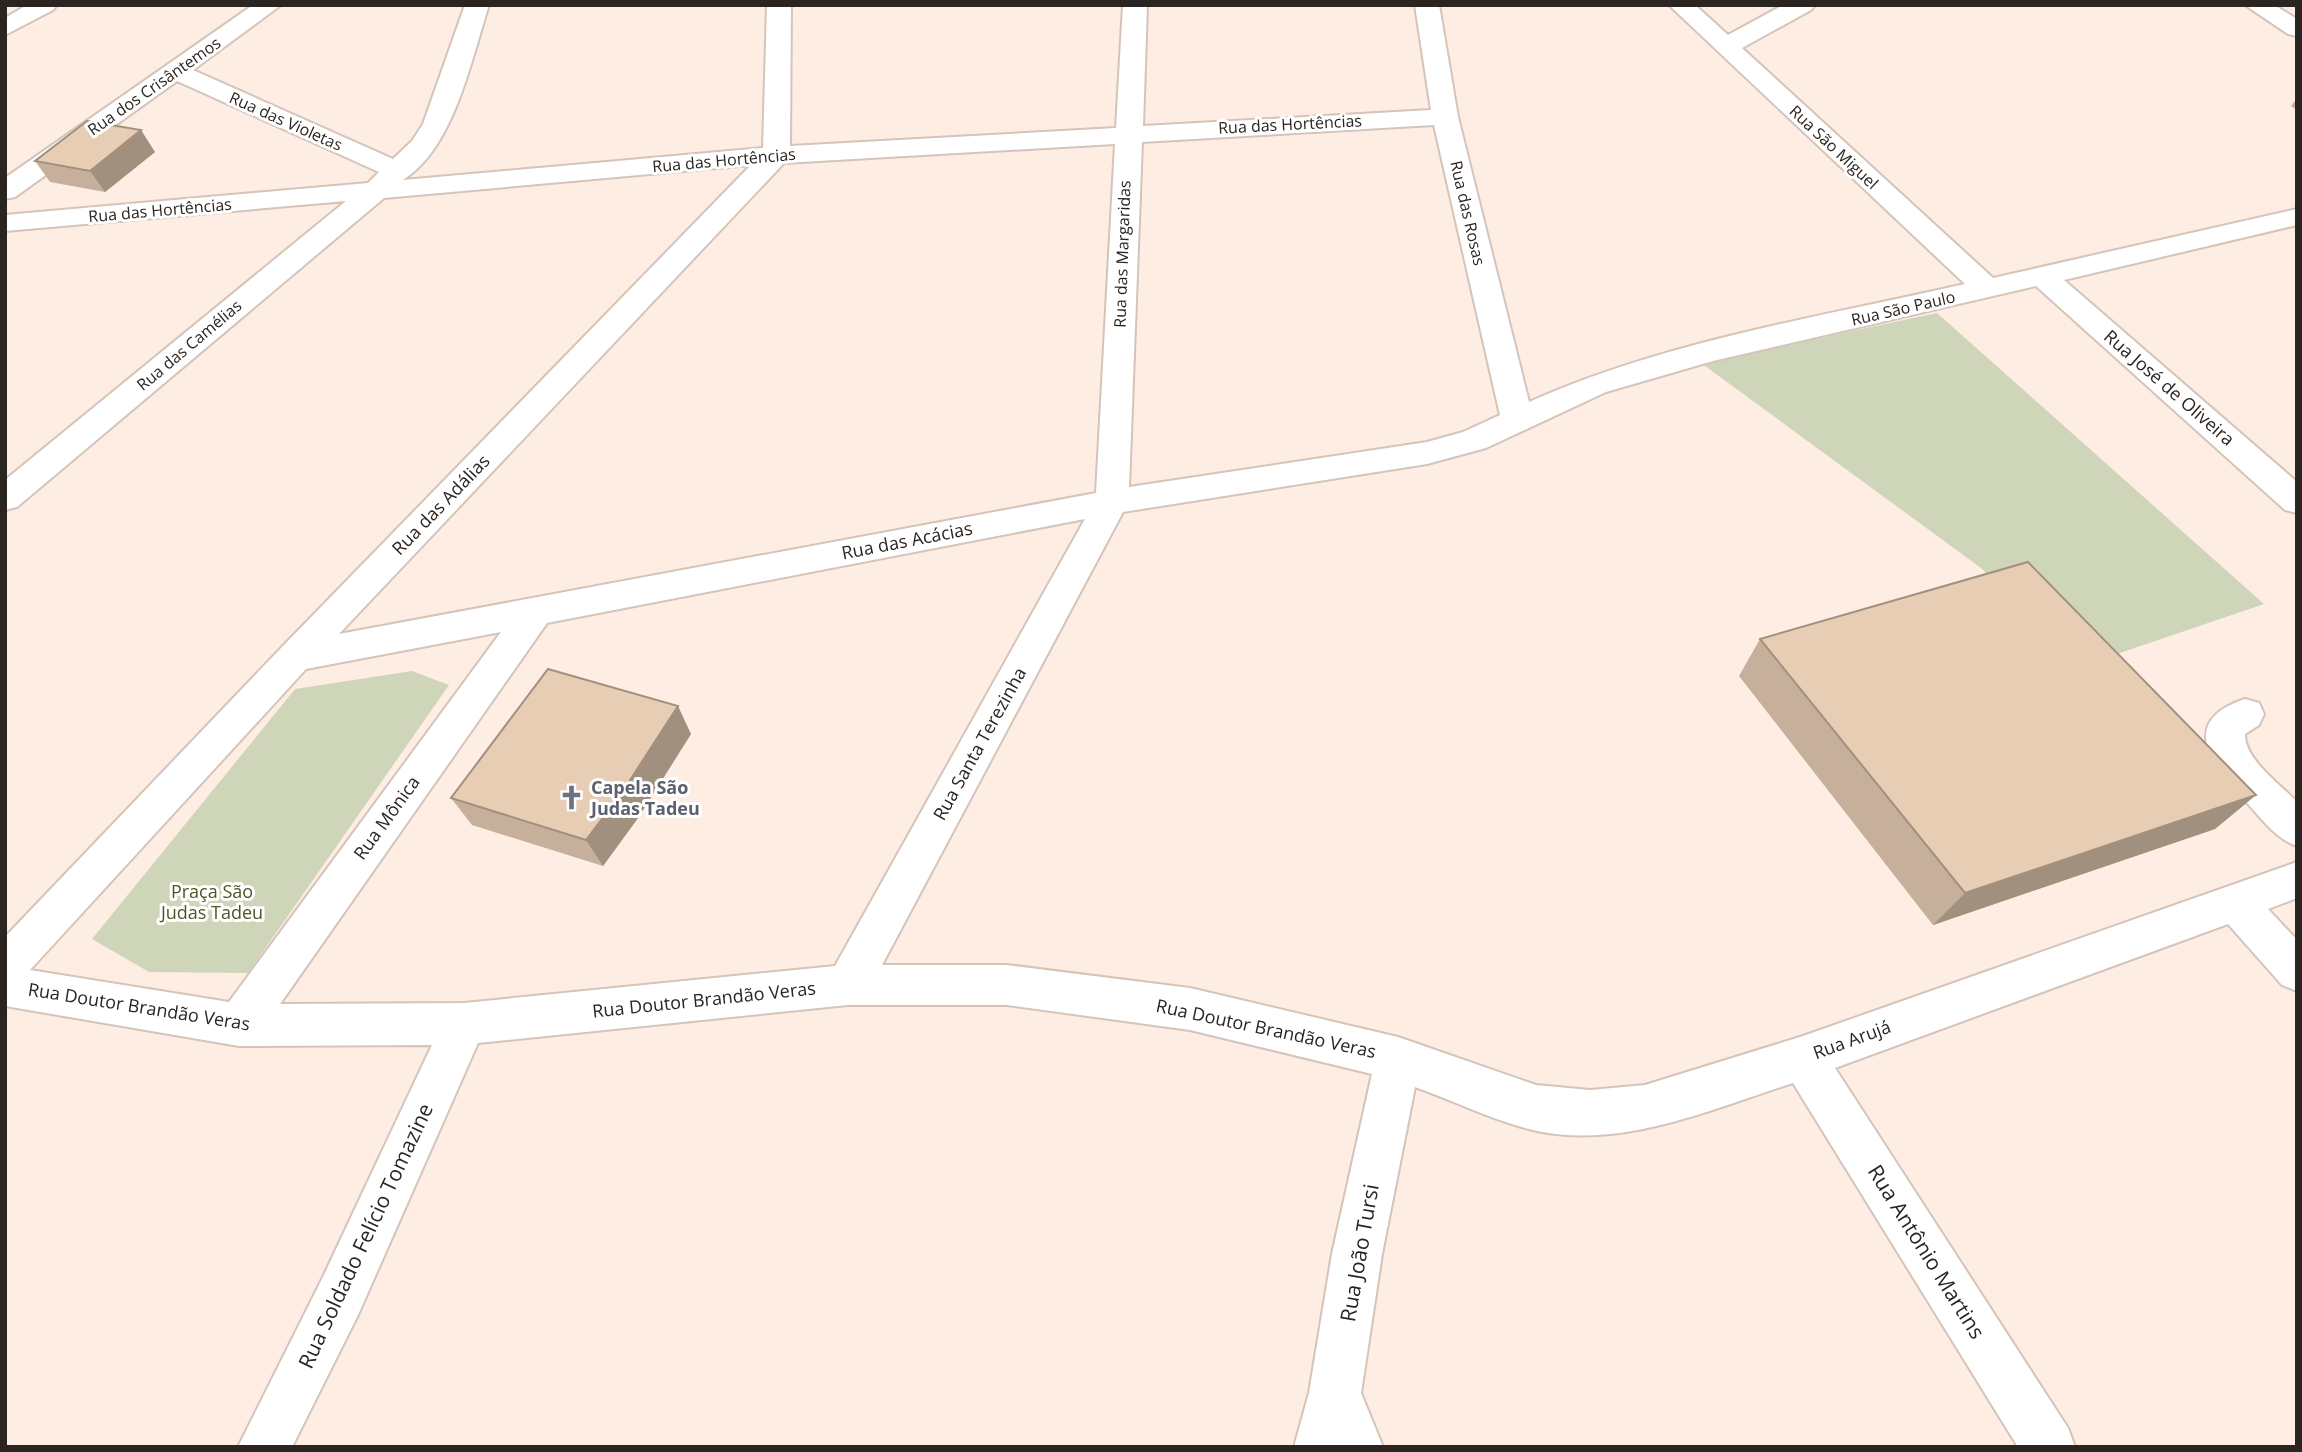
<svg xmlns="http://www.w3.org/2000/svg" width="2302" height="1452" font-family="'Open Sans',sans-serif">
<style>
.green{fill:#cfd5b9}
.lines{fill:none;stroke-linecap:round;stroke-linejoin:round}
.minor-casing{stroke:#d4c4ba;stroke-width:4}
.major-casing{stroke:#d4c4ba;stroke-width:4}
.minor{fill:#fff;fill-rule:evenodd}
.major{fill:#fff;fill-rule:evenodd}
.wall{fill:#c7b09b}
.shaded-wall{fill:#a2907e}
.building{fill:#e7cdb4;stroke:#a2907e;stroke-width:2}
.labels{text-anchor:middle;stroke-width:6;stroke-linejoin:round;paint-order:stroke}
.far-street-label{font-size:16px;fill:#2b2521;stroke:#fff}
.street-label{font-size:18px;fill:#2b2521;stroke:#fff}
.worship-label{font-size:18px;font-weight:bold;fill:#5b616d;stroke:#fff;text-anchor:start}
.park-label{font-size:18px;fill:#4e5623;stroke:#fff}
.near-street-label{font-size:21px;fill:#2b2521;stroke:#fff}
</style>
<rect width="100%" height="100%" fill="#feede3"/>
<!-- green -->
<path class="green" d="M1937,313l327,291 -185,63 -98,-99 -280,-205z
M412,671l37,14 -201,288 -99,-1 -57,-33 203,-250z"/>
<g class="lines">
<defs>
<path id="minor" d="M27,5h30l-4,5 -48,25v-17z
M253,5h28l-88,65 200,89 19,-18 11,-17 42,-119h24c-18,55 -35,143 -86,175l360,-32 4,-143h24l-1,141 326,-18 7,-123h24l-4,121 288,-16 -16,-105h24l19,112 71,285c137,-61 290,-85 436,-118l-296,-279h26l33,30 55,-30h32l-4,5 -69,38 251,230 304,-69v16l-233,55 233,202v31l-12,-3 -249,-224 -323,75 -107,31 -120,56 -59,16 -304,48 -241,453h125l183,23 208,49 138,48 54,5 55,-5 158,-49 494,-174v36l-29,11 29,31v51l-15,-6 -54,-61 -393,144 233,360 7,19h-57l-225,-364c-82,26 -169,66 -256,48 -38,-8 -85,-31 -122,-44l-33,167 -21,139 22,54h-89l15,-54 23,-139 40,-180 -182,-44 -183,-25h-159l-370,38 -120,272 -66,132h-54l84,-168 110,-234 -193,1 -234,-40v-69l277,-290 469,-482 -367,33 -367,309 -12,3v-30l341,-279 -341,30v-16l363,-32 11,-11 -202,-91 -162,116 -10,2v-21zM1434,125l66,290 -37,17 -36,10 -298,45 13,-345zM1115,144l-19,349 -757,141 445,-471zM1085,519l-250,447 -371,37 -184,1 267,-381zM501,632l-272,370 -199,-32 276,-301z
M2245,699l14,4 5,11 -5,11 -14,9c-1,25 35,50 52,68v44c-21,-7 -34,-26 -49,-42 -34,-36 -73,-82 -3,-105z"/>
<path id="major" d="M2245,5h29l23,14v17l-9,-2z"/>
</defs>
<!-- minor casing -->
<use href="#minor" class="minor-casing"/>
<!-- major casing -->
<use href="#major" class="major-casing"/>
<!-- minor -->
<use href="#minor" class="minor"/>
<!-- major -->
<use href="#major" class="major"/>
</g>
<!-- wall -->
<path class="wall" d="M2297,98v12l-6,-4z
M155,152l-50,40 -55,-10 -15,-21z
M1760,639l496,156 -41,34 -282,96 -194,-249z
M691,734l-53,84 -35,48 -131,-41 -21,-27z"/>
<!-- shaded-wall -->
<path class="shaded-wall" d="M141,130l14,22 -50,40 -15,-21z
M678,706l13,28 -53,84 -35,48 -17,-26z
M2256,795l-41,34 -282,96 32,-32z"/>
<!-- building -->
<path class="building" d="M87,121l54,9 -51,41 -55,-10z
M2028,562l228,233 -291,98 -205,-254z
M548,669l130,37 -55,85 -37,49 -135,-42z"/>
<!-- icons -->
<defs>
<symbol id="church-bare" viewBox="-9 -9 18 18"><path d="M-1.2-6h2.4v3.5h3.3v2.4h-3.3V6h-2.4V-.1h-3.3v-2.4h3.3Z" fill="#6b7280" stroke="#fff" stroke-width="2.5" paint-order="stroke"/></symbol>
</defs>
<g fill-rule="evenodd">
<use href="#church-bare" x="554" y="780" width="35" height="35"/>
</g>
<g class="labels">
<!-- far-street labels -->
<g class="far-street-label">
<text transform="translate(154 86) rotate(-35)" y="6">Rua dos Crisântemos</text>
<text transform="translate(286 121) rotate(24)" y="6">Rua das Violetas</text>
<text transform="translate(1290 124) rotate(-3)" y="6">Rua das Hortências</text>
<text transform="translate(1834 147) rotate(43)" y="6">Rua São Miguel</text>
<text transform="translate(724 160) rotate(-5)" y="6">Rua das Hortências</text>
<text transform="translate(160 210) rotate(-5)" y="6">Rua das Hortências</text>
<text transform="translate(1468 213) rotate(77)" y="6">Rua das Rosas</text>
<text transform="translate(1122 254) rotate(-88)" y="6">Rua das Margaridas</text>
<text transform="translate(1903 308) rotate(-13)" y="6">Rua São Paulo</text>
<text transform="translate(189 345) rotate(-40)" y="6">Rua das Camélias</text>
</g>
<!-- street labels -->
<g class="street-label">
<text transform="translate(2169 388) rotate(41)" y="6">Rua José de Oliveira</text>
<text transform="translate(441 505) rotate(-46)" y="6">Rua das Adálias</text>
<text transform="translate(907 541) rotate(-11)" y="6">Rua das Acácias</text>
<text transform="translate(980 744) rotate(-61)" y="6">Rua Santa Terezinha</text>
<text transform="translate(387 818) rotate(-54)" y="6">Rua Mônica</text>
<text transform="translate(704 1000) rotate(-6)" y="6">Rua Doutor Brandão Veras</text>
<text transform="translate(139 1007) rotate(9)" y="6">Rua Doutor Brandão Veras</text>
<text transform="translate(1266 1029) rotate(12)" y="6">Rua Doutor Brandão Veras</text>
<text transform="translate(1852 1040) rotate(-20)" y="6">Rua Arujá</text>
</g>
<!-- worship labels -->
<g class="worship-label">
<text x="591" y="794">Capela São<tspan x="591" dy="21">Judas Tadeu</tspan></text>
</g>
<!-- park labels -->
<g class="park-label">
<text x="212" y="898">Praça São<tspan x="212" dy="21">Judas Tadeu</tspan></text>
</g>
<!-- near-street labels -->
<g class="near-street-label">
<text transform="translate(366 1236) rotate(-65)" y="7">Rua Soldado Felício Tomazine</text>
<text transform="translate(1926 1252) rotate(58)" y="7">Rua Antônio Martins</text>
<text transform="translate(1360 1253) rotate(-80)" y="7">Rua João Tursi</text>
</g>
</g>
<!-- border -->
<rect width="2302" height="1452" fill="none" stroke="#2b2521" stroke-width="14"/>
</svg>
